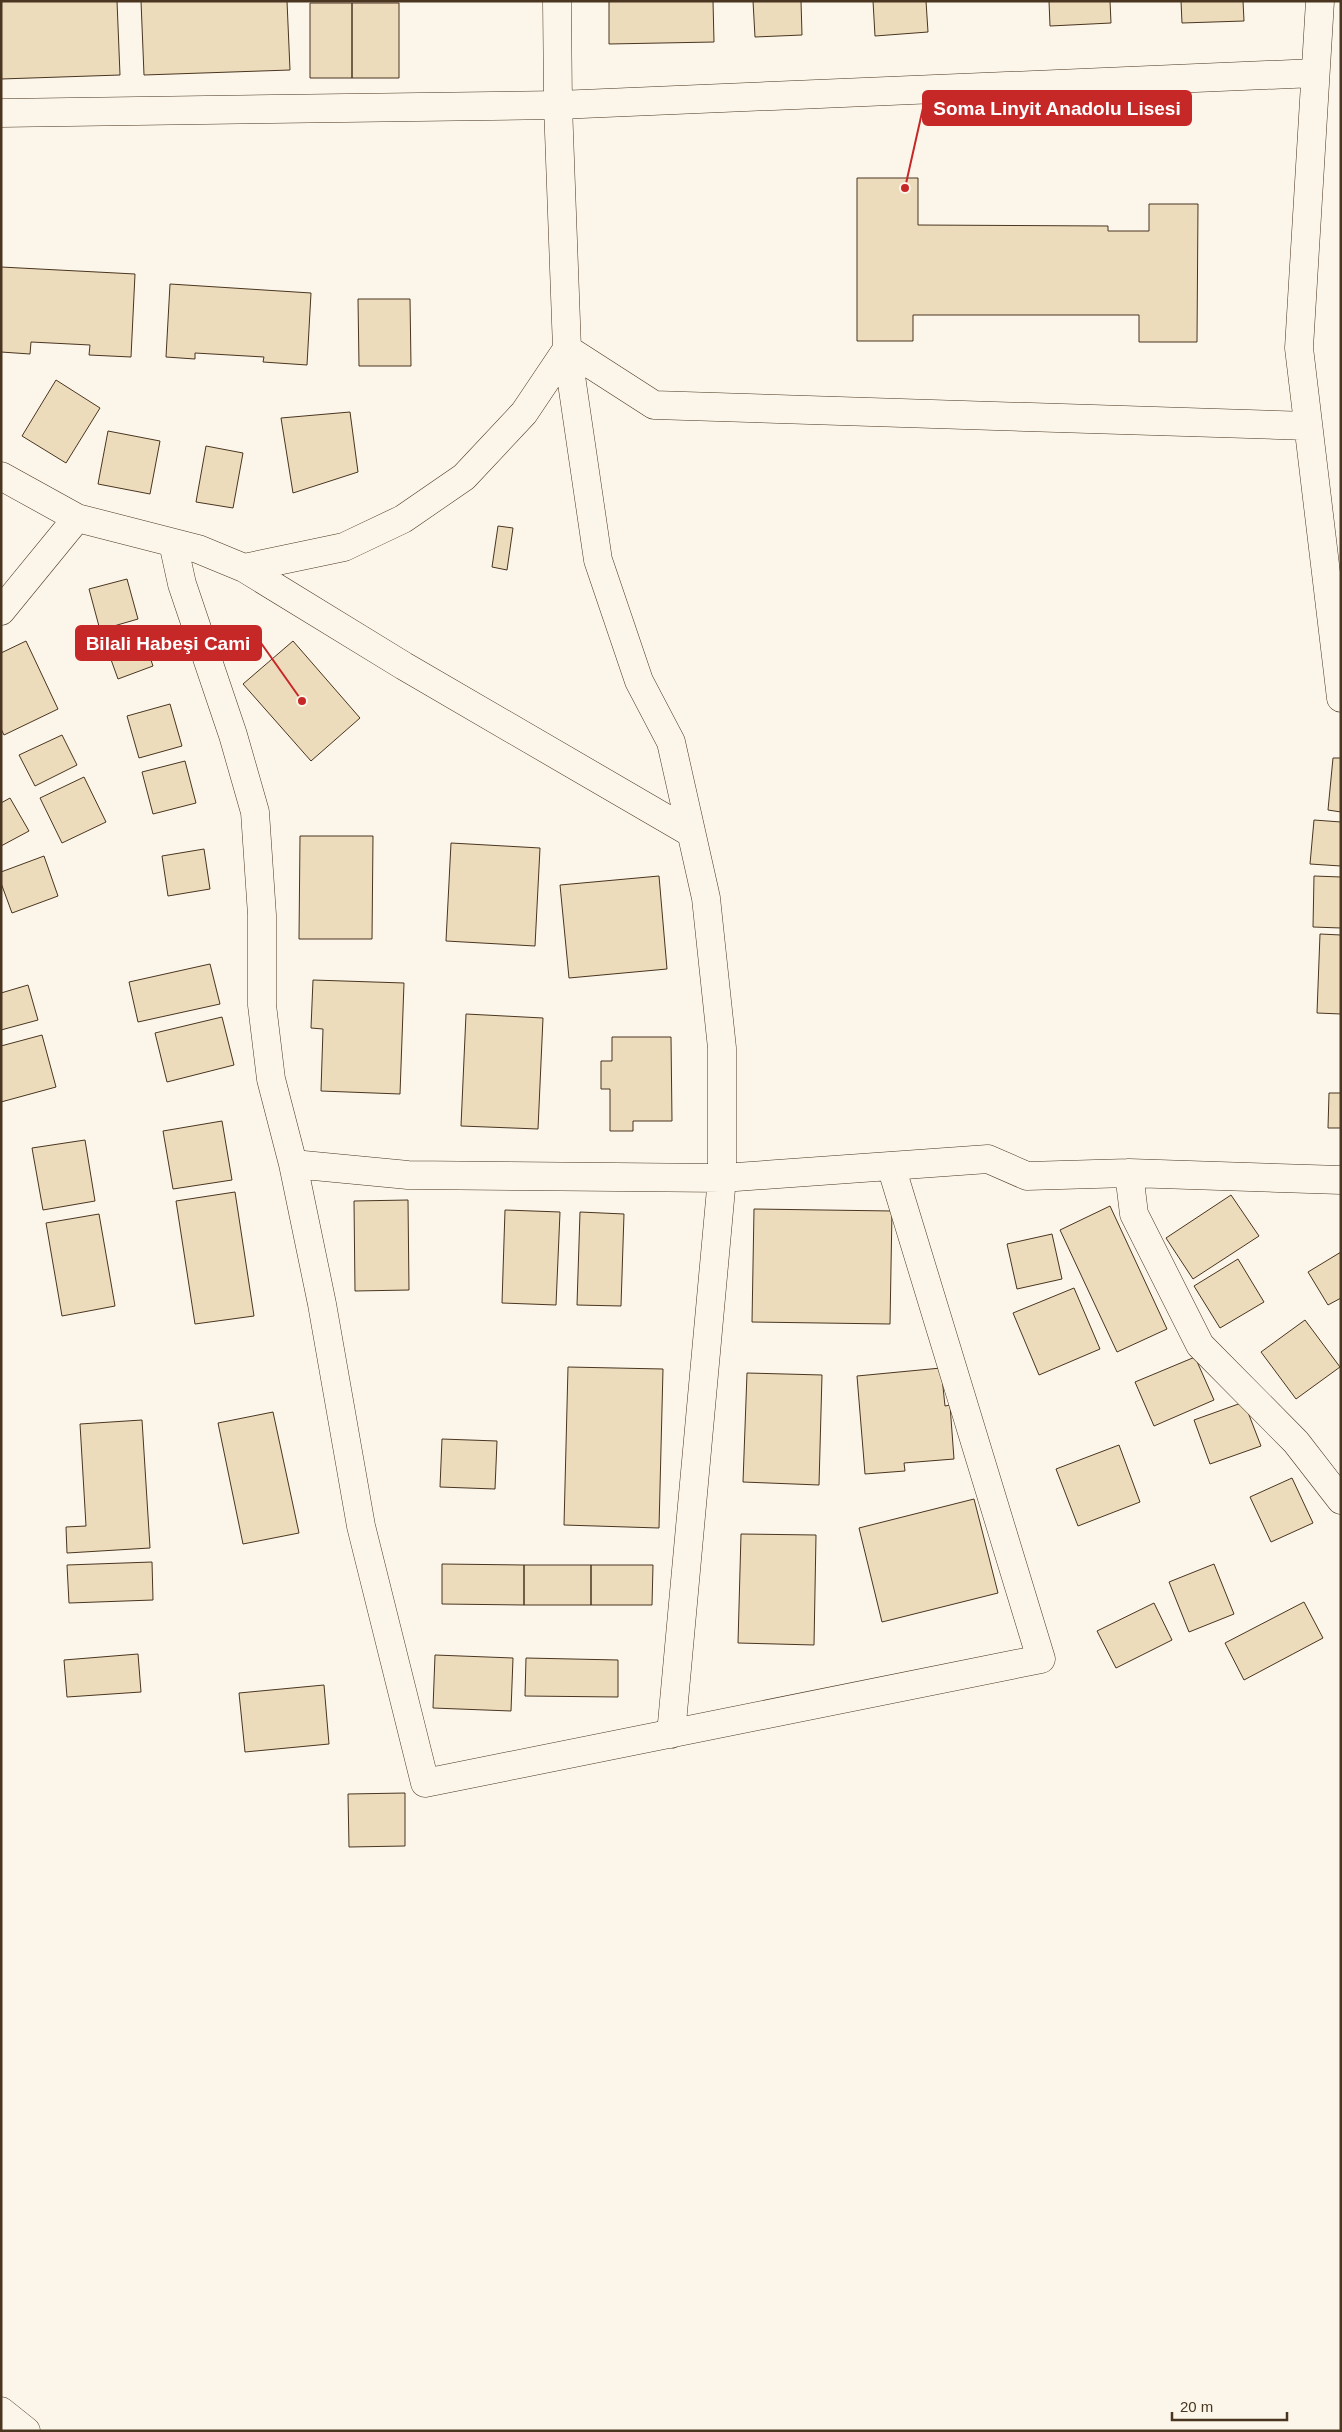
<svg xmlns="http://www.w3.org/2000/svg" width="1342" height="2432" font-family="Arial,sans-serif">
<style>
.building{fill:#ecdcbc;stroke:#4a3520}
.lines{fill:none;stroke-linecap:round;stroke-linejoin:round}
.minor-casing{stroke:#4a3520;stroke-width:29}
.minor{stroke:#fbf6e9;stroke-width:28}
.leader{fill:none;stroke:#c62828;stroke-width:2}
.callout-dot{fill:#c62828;stroke:#fbf6e9;stroke-width:2}
.callout{fill:#c62828;stroke:#c62828;stroke-width:2}
.callout-label{font-size:19px;text-anchor:middle;font-weight:bold;fill:#fff}
</style>
<rect width="100%" height="100%" fill="#fbf6e9"/>
<!-- building -->
<path class="building" d="M1,1h116l3,74 -119,4z
M141,1h146l3,69 -146,5z
M609,1h104l1,41 -105,2z
M753,1h48l1,34 -47,2z
M873,1h53l2,31 -53,4z
M1049,1h61l1,22 -61,3z
M1181,1h62l1,20 -62,2z
M310,3h42v75h-42z
M352,3h47v75h-47z
M857,178h61v47l190,1v5h41v-27h49l-1,138h-58v-27h-226v26h-56z
M1,267l134,7 -4,83 -42,-2 1,-10 -59,-3 -1,12 -29,-2z
M170,284l141,9 -4,72 -44,-3 1,-5 -69,-4v6l-29,-2z
M358,299h52l1,67h-52z
M56,380l44,28 -34,55 -44,-27z
M350,412l8,60 -65,21 -12,-75z
M108,431l52,10 -10,53 -52,-10z
M206,446l37,7 -10,55 -37,-6z
M498,526l15,2 -6,42 -15,-3z
M127,579l11,40 -38,11 -11,-41z
M141,631l12,35 -35,13 -13,-36z
M26,641l32,68 -54,26 -3,-6v-76z
M293,641l67,77 -49,43 -68,-77z
M170,704l12,42 -43,12 -12,-42z
M62,735l15,30 -42,21 -16,-31z
M1333,758h8v54l-13,-2z
M185,761l11,42 -43,11 -11,-42z
M84,777l22,45 -44,21 -22,-45z
M10,798l19,33 -28,15v-43z
M1314,820l27,2v44l-31,-2z
M300,836h73l-1,103h-73z
M451,843l89,5 -5,98 -89,-5z
M204,849l6,40 -42,7 -6,-40z
M44,856l14,40 -46,17 -11,-30v-11z
M659,876l8,93 -98,9 -9,-93z
M1314,876l27,1v51l-28,-1z
M1320,934l21,1v79l-24,-1z
M210,964l10,40 -82,18 -9,-40z
M313,980l91,3 -4,111 -79,-3 2,-62 -12,-1z
M28,985l10,35 -37,10v-37z
M466,1014l77,4 -5,111 -77,-3z
M222,1017l12,48 -67,17 -12,-49z
M42,1035l14,52 -55,15v-56z
M612,1037h59l1,84h-39v10h-23v-42h-9v-28h11z
M1329,1093h12v35h-13z
M222,1121l10,59 -59,9 -10,-58z
M85,1140l10,61 -52,9 -11,-62z
M235,1192l19,124 -59,8 -19,-123z
M1231,1195l28,41 -66,43 -27,-41z
M408,1200l1,90 -54,1 -1,-90z
M1110,1206l57,123 -50,23 -57,-122z
M754,1209l138,2 -2,113 -138,-2z
M505,1210l55,2 -4,93 -54,-2z
M580,1212l44,2 -3,92 -44,-1z
M99,1214l16,92 -53,10 -16,-93z
M1052,1234l10,45 -45,10 -10,-45z
M1341,1252v46l-13,7 -20,-33z
M1238,1259l26,43 -44,26 -26,-42z
M1074,1288l26,61 -61,26 -26,-62z
M1305,1320l35,47 -44,32 -35,-47z
M1195,1357l19,43 -60,26 -19,-44z
M568,1367l95,2 -4,159 -95,-3z
M941,1368l4,38 5,-1 4,54 -50,4 1,8 -40,3 -8,-98z
M747,1373l75,2 -3,110 -76,-3z
M1244,1402l17,44 -51,18 -16,-44z
M273,1412l26,121 -56,11 -25,-121z
M142,1420l8,128 -83,5 -1,-26 20,-1 -6,-102z
M442,1439l55,2 -2,48 -55,-2z
M1119,1445l21,57 -62,24 -22,-57z
M1292,1478l21,45 -42,19 -21,-45z
M974,1499l24,94 -116,29 -23,-94z
M741,1534l75,1 -2,110 -76,-2z
M152,1562l1,38 -84,3 -2,-38z
M442,1564l82,1v40l-82,-1z
M1214,1564l20,50 -45,18 -20,-50z
M524,1565h67v40h-67z
M591,1565h62l-1,40h-61z
M1304,1602l19,36 -79,42 -19,-37z
M1154,1603l18,37 -56,28 -19,-37z
M138,1654l3,38 -74,5 -3,-37z
M435,1655l78,3 -2,53 -78,-3z
M526,1658l92,2v37l-93,-1z
M324,1685l5,59 -84,8 -6,-59z
M405,1793v53l-56,1 -1,-53z"/>
<g class="lines">
<defs>
<path id="minor" d="M557,1l1,104 9,244 31,211 41,121 32,61 35,156 16,150v130l-51,556
M1320,1l-21,347 42,350
M1,113l557,-8 757,-32
M1,476l76,42 121,31 46,19 160,98 287,167
M173,543l9,41 51,151 22,77 7,103v90l9,74 22,85 29,140 39,222 64,257 616,-124 -150,-493
M244,568l100,-21 59,-28 61,-42 60,-64 43,-64 87,56 654,21
M1,611l76,-93
M293,1164l115,11 314,3 266,-19 39,17 102,-3 212,7
M1129,1173l5,41 66,131 96,97 45,58
M1,2411l25,20"/>
</defs>
<!-- minor casing -->
<use href="#minor" class="minor-casing"/>
<!-- minor -->
<use href="#minor" class="minor"/>
</g>
<!-- callouts -->
<path class="leader" d="M905 188L923 108M302 701L261 643"/>
<g class="callout-dot">
<circle cx="905" cy="188" r="5"/>
<circle cx="302" cy="701" r="5"/>
</g>
<g class="callout">
<rect x="923" y="91" width="268" height="34" rx="5"/>
<rect x="76" y="626" width="185" height="34" rx="5"/>
</g>
<g class="callout-label">
<text x="1057" y="115">Soma Linyit Anadolu Lisesi</text>
<text x="168" y="650">Bilali Habeşi Cami</text>
</g>
<!-- border -->
<rect width="1342" height="2432" fill="none" stroke="#4a3520" stroke-width="5"/>
<!-- scale -->
<path d="M1172 2412v8h115v-8" fill="none" stroke="#4a3520" stroke-width="2.5"/>
<text x="1180" y="2412" font-size="15" fill="#4a3520" stroke="#fbf6e9" stroke-width="4" paint-order="stroke">20 m</text>
</svg>
